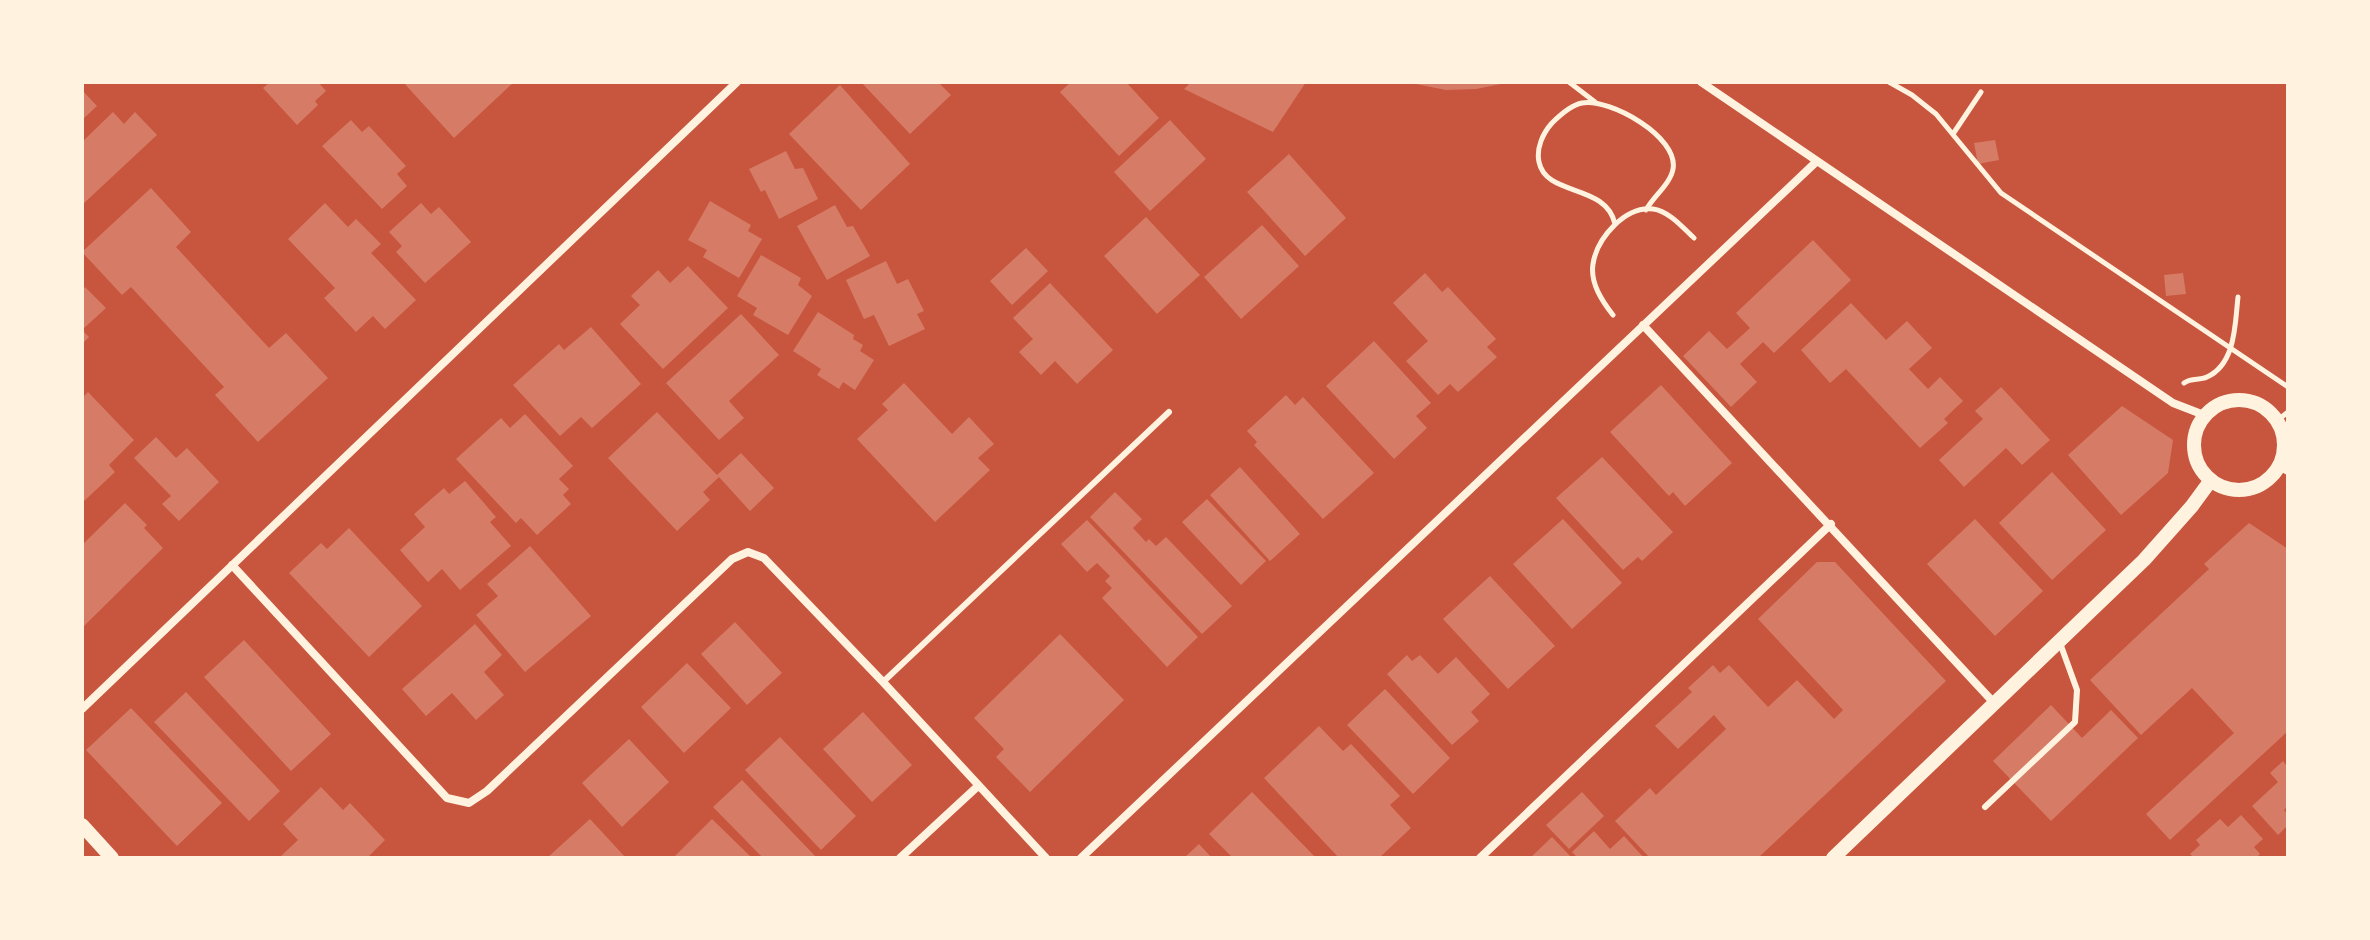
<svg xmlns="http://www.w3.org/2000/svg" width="2370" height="940" font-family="'PT Sans',sans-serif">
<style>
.building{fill:#d67c66}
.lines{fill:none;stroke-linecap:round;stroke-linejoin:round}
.path{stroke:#fff3e0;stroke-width:5}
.service{stroke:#fff3e0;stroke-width:6}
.minor{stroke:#fff3e0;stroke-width:8}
.tertiary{stroke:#fff3e0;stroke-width:14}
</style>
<rect width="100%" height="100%" fill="#c8553d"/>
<!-- building -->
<path class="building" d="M270,82h48l8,9 -11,10 3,4 -21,20 -34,-37z
M403,82h111l-60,56z
M861,82h77l13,13 -41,39z
M1071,82h55l33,36 -40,38 -59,-64z
M1191,82h115l-33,50 -89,-43z
M1406,82h100v1l-30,6 -30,1z
M840,85l70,79 -49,46 -72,-76z
M82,90l15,16 -15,14z
M113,112l11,12 11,-12 22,23 -75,70v-63z
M351,120l11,12 7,-6 37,40 -9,8 10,12 -25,23 -60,-63z
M1170,120l36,39 -56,52 -36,-39z
M1995,140l4,20 -21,4 -4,-21z
M786,151l9,18 8,-1 15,31 -39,20 -14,-29 -4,2 -12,-23z
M1289,154l57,64 -41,38 -58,-64z
M151,188l40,44 -15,15 93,101 17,-15 42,45 -70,64 -43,-47 9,-8 -93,-100 -9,8 -40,-43z
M710,201l41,24 -3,6 14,8 -23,39 -36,-21 4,-7 -19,-10z
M325,203l23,24 8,-8 25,25 -10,9 45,47 -31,29 -12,-13 -17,16 -32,-34 11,-10 -47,-49z
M421,203l10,11 8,-7 32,35 -46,41 -29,-31 6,-6 -13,-14z
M835,205l12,22 6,-1 17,30 -43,24 -30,-54z
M1146,217l54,58 -43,39 -53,-58z
M1262,225l37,41 -58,53 -37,-42z
M1813,240l38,40 -77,73 -11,-11 -23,22 17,18 -26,25 -48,-51 26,-25 18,18 23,-21 -14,-15z
M1026,248l22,23 -36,34 -22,-24z
M761,255l40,23 -3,7 14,11 -24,39 -35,-20 4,-7 -20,-12z
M886,261l11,23 11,-5 16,32 -7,3 8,15 -36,17 -15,-31 -10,4 -18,-39z
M688,266l40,42 -65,61 -43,-45 20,-19 -9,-9 27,-26 12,13z
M1425,273l17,19 6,-5 48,52 -9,8 10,10 -39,35 -8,-8 -12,11 -32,-34 22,-20 -35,-38z
M2183,273l3,21 -20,2 -2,-21z
M1050,283l63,67 -36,34 -22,-23 -14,14 -22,-23 14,-13 -20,-21z
M85,287l21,21 -24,22 7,7 -7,7v-53z
M1851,303l35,37 21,-19 25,27 -23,21 19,20 12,-12 23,24 -19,18 4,4 -28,25 -74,-79 -16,14 -29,-33z
M818,312l36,23 -1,4 10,6 -3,6 14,9 -19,30 -12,-8 -4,7 -22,-14 4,-6 -28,-18z
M741,314l38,41 -50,46 15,17 -25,22 -53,-57z
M591,327l50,57 -49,44 -11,-11 -21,19 -47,-51 46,-41 5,6z
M1374,341l57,62 -15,13 11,12 -33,31 -68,-73z
M904,383l48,51 17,-17 25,27 -16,14 12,12 -55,52 -78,-83 31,-29 -6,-6z
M1661,385l71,78 -47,43 -12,-14 -4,4 -59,-64z
M2001,387l49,53 -28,25 -16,-17 -42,39 -25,-27 44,-41 -8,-8z
M88,392l46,48 -25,25 6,7 -33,31v-105z
M1286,395l9,10 8,-8 71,76 -51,46 -69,-74 3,-3 -10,-11z
M2122,406l51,34 -5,33 -47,42 -53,-60z
M657,412l60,63 24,-22 33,35 -24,23 -31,-34 -16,15 7,8 -33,31 -69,-73z
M525,414l48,52 -14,13 10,10 -6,6 8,9 -34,31 -16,-17 -5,5 -60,-64 45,-41 9,10z
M156,437l20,21 11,-10 32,34 -40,39 -17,-17 9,-8 -37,-38z
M1602,457l71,75 -31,29 -4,-4 -15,13 -67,-72z
M1240,467l60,67 -30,27 -60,-66z
M2052,472l54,58 -54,50 -53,-57z
M465,481l31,36 -6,5 21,24 -51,44 -18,-21 -14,13 -28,-32 25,-23 -11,-13 30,-26 5,6z
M1115,492l27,27 -9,9 13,14 3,-3 7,7 10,-9 66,69 -30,28 -112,-117z
M1207,499l59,62 -25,24 -59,-63z
M125,503l22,22 -3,3 19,20 -81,80v-83z
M1563,519l59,64 -50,46 -59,-65z
M1975,519l68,72 -48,45 -68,-72z
M1087,520l111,117 -31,30 -65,-69 10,-10 -7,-7 5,-5 -13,-13 -10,9 -26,-28z
M2249,523l39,26v182l-118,109 -24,-26 88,-81 -42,-45 -51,47 -51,-55 119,-111 -5,-5z
M349,528l73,78 -53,51 -80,-84 32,-30 6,6z
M530,546l61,70 -66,56 -49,-57 22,-19 -11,-12z
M1817,562h18l111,119 -188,177h-108l-35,-37 35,-33 6,7 70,-66 -12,-14 -36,34 -23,-23 37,-34 -4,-4 25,-23 7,8 9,-8 39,42 29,-27 37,39 9,-9 -85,-91z
M1490,576l65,70 -47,43 -65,-70z
M735,622l47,51 -35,32 -46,-51z
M475,624l27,31 -18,17 20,23 -28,25 -24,-27 -26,23 -24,-27z
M1060,634l64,66 -94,92 -34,-35 8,-8 -30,-31z
M244,640l87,94 -40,37 -87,-94z
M1407,655l5,6 8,-6 18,19 18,-17 34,37 -19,18 8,9 -27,24 -65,-71z
M687,663l44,45 -47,45 -43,-46z
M1385,689l65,69 -37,36 -66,-69z
M186,692l94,99 -31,30 -95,-99z
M2051,705l31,33 29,-28 27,28 -87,83 -58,-60z
M131,708l91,95 -45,43 -91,-96z
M863,712l49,53 -40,37 -49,-53z
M1319,726l24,25 8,-7 49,52 -10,9 21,23 -32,30h-40l-75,-80z
M780,737l76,79 -35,34 -76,-80z
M629,739l40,43 -47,45 -40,-44z
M2283,761l3,4 2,-2v43l-4,4 4,5v10l-10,10 -26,-29 26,-24 -8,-9z
M742,780l75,78h-54l-50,-51z
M321,787l22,23 7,-7 35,37 -18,18h-88l19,-18 -15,-16z
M1252,792l64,66h-83l-24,-24z
M1582,792l22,24 -35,33 -23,-24z
M2241,815l22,24 -9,8 6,7 -4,4h-62l-4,-4 10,-9 -4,-5 24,-21 8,8z
M590,819l36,39h-79z
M712,819l40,39h-79z
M1594,831l16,18 14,-13 20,22h-66l-6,-6z
M1552,837l20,21h-42z
M1199,844l13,14h-28z"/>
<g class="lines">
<!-- path -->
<path class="path" d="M1569,82l26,20
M1889,82l23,13 24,19 65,79 287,194
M1953,134l28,-42
M1615,224c-9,-41 -69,-27 -76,-62 -3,-14 4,-29 13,-39 8,-8 19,-18 30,-20 28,-5 97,34 91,66 -2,14 -20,28 -27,41
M1613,315c-11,-14 -23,-32 -20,-51 4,-26 32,-58 60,-55 16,2 30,19 41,29
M2184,383c8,-6 15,-2 23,-6 29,-13 28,-54 31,-80
M2278,420l10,-8"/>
<!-- service -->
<path class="service" d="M883,682l286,-270
M1985,807l90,-85 2,-32 -17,-47"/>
<!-- minor -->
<path class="minor" d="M1701,82l472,321 31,12
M1643,325l352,379
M2279,466l9,5
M232,565l215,233 22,5 18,-12 245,-232 16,-7 16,6 119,124 163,176
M82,709l655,-627
M900,858l78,-72
M1081,858l735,-696
M1480,858l351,-334"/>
<!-- tertiary -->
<path class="tertiary" d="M2194 445a45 45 0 1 1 90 0a45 45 0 1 1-90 0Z
M82,825l30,33
M1833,858l311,-298 48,-54 19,-26"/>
</g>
<!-- border -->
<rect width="2370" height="940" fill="none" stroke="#fff3e0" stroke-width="168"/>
</svg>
